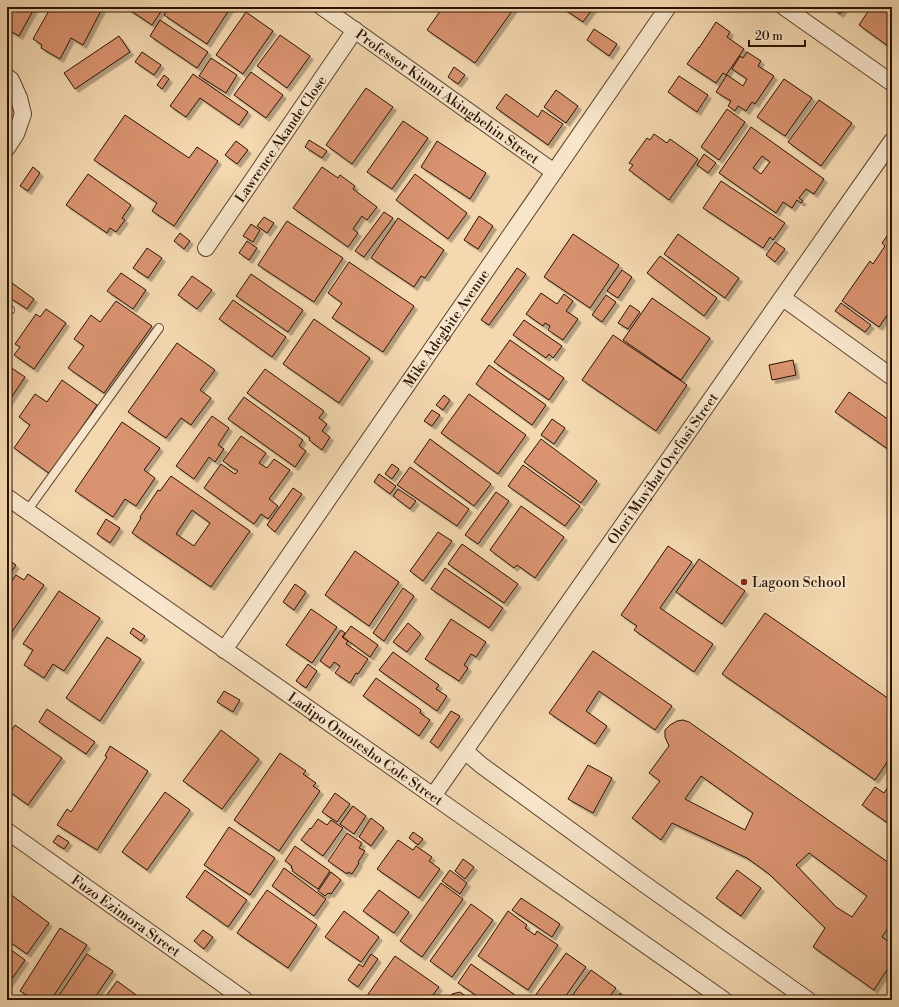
<svg xmlns="http://www.w3.org/2000/svg" width="899" height="1007" font-family="'Libre Bodoni',serif">
<style>
.building{fill:#d9936f;stroke:#2b1303;fill-rule:evenodd;filter:url(#shadow)}
.lines{fill:none;stroke-linecap:round;stroke-linejoin:round}
.lane-casing{stroke:#5d442e;stroke-width:10}
.street-casing{stroke:#5d442e;stroke-width:18}
.lane{stroke:#f8e6cc;stroke-width:8}
.street{stroke:#f8e6cc;stroke-width:16}
.poi-dot{fill:#8f2418;stroke:#f8e6cc;stroke-width:1.5}
.labels{text-anchor:middle;stroke-width:3.5;stroke-linejoin:round;paint-order:stroke}
.street-label{font-size:14px;fill:#2b1303;stroke:#f8e6cc}
.poi-label{font-size:14px;fill:#2b1303;stroke:#f8e6cc;text-anchor:start}
</style>
<defs>
<filter id="shadow"><feDropShadow dx="3.5" dy="3.5" stdDeviation="0" flood-color="#0004"/></filter>
</defs>
<rect width="100%" height="100%" fill="#f4d8b0"/>
<filter id="stains"><feTurbulence type="fractalNoise" baseFrequency=".005" numOctaves="4"/><feColorMatrix values="0 0 0 0 .2 0 0 0 0 .09 0 0 0 0 .02 0 0 0 .5 -.17"/></filter>
<radialGradient id="worn" r=".72"><stop offset=".6" stop-color="#630" stop-opacity="0"/><stop offset="1" stop-color="#630" stop-opacity=".3"/></radialGradient>
<!-- building -->
<path class="building" d="M7,7h28l-16,29 -12,-7z
M51,7h52l-20,38 -12,-7 -11,21 -19,-11 1,-3 -9,-6z
M125,7h39l-12,18z
M170,7h61l-24,37 -43,-29z
M443,7h72l-40,56 -48,-33z
M561,7h33l-11,15z
M830,7h15l-5,7z
M871,7h21v42l-33,-24z
M246,12l27,19 -30,43 -27,-19z
M160,20l48,32 -11,16 -47,-32z
M716,22l14,10 -3,5 17,12 -18,26 -3,-2 -7,10 -29,-19 12,-17v1z
M594,29l23,15 -8,12 -22,-16z
M280,35l30,21 -23,32 -30,-22z
M119,36l11,16 -55,37 -11,-16z
M142,52l19,13 -7,10 -19,-13z
M747,52l14,9 -3,5 16,10 -19,28 -3,-2 -6,9 -8,-5 -3,5 -7,-5 3,-5 -15,-9 11,-17 16,11 4,-7 -15,-10 8,-13 3,2z
M211,58l26,17 -11,18 -27,-17z
M454,67l11,8 -7,9 -10,-7z
M251,72l32,23 -17,23 -32,-23z
M193,74l55,38 -9,13 -39,-27 -14,19 -16,-11z
M164,75l5,4 -7,10 -5,-4z
M679,76l29,19 -11,17 -29,-20z
M784,79l28,19 -27,38 -28,-19z
M366,88l27,19 -41,57 -26,-19z
M556,90l22,16 -12,17 -22,-16z
M506,94l32,23 4,-7 21,14 -15,21 -52,-37z
M819,100l33,23 -31,43 -33,-24z
M727,109l18,13 -26,38 -18,-13z
M125,115l64,43 8,-11 21,14 -44,65 -22,-15 5,-8 -63,-43z
M403,121l25,17 -36,51 -25,-17z
M751,127l73,52 -10,15 -8,-5 -7,9 4,3 -2,2 -4,-3 -5,8 -9,-6 -7,11 -57,-40zM762,156l8,6 -9,12 -8,-6z
M654,134l13,9 3,-4 28,20 -29,41 -40,-30 4,-5 -4,-2 18,-25 3,2z
M309,140l18,11 -5,7 -17,-11z
M236,141l12,9 -11,14 -12,-9z
M437,141l49,32 -16,26 -49,-32z
M704,154l12,9 -8,10 -11,-8z
M33,167l7,6 -12,18 -8,-5z
M322,167l16,11 2,-3 15,11 -2,3 24,18 -10,13 -5,-4 -9,13 5,4 -10,14 -55,-39z
M88,174l43,31 -9,13 3,2 -9,12 -6,-4 -3,5 -41,-28z
M415,174l52,39 -19,26 -52,-39z
M721,181l64,42 -12,17 -3,-3 -7,11 -60,-40z
M384,212l9,6 -29,39 -9,-6z
M479,216l14,10 -15,23 -14,-9z
M264,217l10,6 -7,10 -10,-7z
M398,218l46,32 -19,28 -4,-2 -7,11 -43,-29z
M287,221l56,37 -29,44 -56,-37z
M251,224l9,6 -7,12 -10,-6z
M892,229v79l-13,19 -37,-26 28,-40 3,3 12,-18 -3,-3z
M180,233l10,8 -6,8 -10,-8z
M573,234l46,31 -29,43 -46,-31z
M678,234l61,44 -14,20 -61,-44z
M247,241l10,7 -8,12 -10,-7z
M775,242l10,7 -10,13 -9,-7z
M147,248l15,10 -14,20 -15,-10z
M660,256l57,42 -13,18 -57,-43z
M349,262l65,44 -31,46 -51,-34 10,-15 -14,-10z
M517,268l9,6 -37,51 -8,-5z
M622,270l10,7 -14,21 -11,-7z
M121,273l25,17 -13,19 -26,-18z
M251,274l52,36 -15,22 -52,-36z
M192,276l20,14 -15,19 -19,-14z
M12,283l22,16 -7,10 -20,-13v-5z
M541,293l16,11 7,-10 9,7 -7,10 12,8 -15,21 -15,-10 2,-4 -5,-3 -2,3 -17,-12z
M606,295l10,7 -14,20 -10,-7z
M652,298l58,40 -29,42 -58,-40z
M233,300l53,37 -14,20 -53,-38z
M116,301l36,25 -48,67 -36,-25 16,-22 -10,-7 17,-24 9,7z
M841,303l30,22 -6,7 -30,-21z
M630,305l10,7 -12,17 -10,-6z
M46,309l20,14 -32,46 -20,-14 6,-8 -5,-3 21,-30 4,3z
M314,319l56,39 -31,45 -56,-39z
M524,320l38,26 -9,12 -4,-4 -3,4 -33,-23z
M613,335l74,50 -31,46 -74,-51z
M510,340l54,38 -15,22 -55,-38z
M177,343l38,27 -15,20 11,8 -20,27 -10,-7 -15,20 -38,-26z
M793,360l3,15 -24,5 -3,-15z
M7,365l18,12 -18,27z
M489,365l57,40 -14,20 -56,-41z
M265,369l59,42 -5,7 8,6 -5,7 8,6 -8,13 -13,-10 1,-2 -63,-45z
M62,380l35,25 -47,69 -36,-26 16,-23 -11,-8 16,-23 12,8z
M849,392l43,30v30l-57,-40z
M469,394l57,41 -28,39 -57,-41z
M444,395l6,5 -7,10 -7,-5z
M244,397l59,43 -4,6 7,5 -11,16 -67,-48z
M432,410l8,5 -8,11 -8,-5z
M212,416l17,12 -11,17 6,4 -9,13 -6,-5 -15,22 -18,-13z
M552,419l13,9 -11,16 -13,-9z
M122,422l38,26 -16,22 11,8 -19,28 -11,-7 -12,18 -38,-26z
M241,436l25,17 -7,10 8,5 7,-9 16,11 -21,29 9,7 -10,13 -7,-5 -7,10 -50,-36 17,-24 14,10 3,-3 -3,-2h-1l-11,-8z
M430,439l61,45 -17,22 -60,-44z
M541,439l56,42 -16,22 -57,-41z
M392,464l7,5 -7,10 -7,-5z
M523,465l57,41 -15,20 -57,-40z
M410,467l59,42 -12,17 -60,-41z
M379,474l17,12 -6,8 -16,-12z
M171,476l79,55 -39,56 -79,-54 9,-15 -1,-1 18,-27 2,1zM192,510l18,13 -16,23 -18,-12z
M293,488l9,6 -27,38 -8,-7z
M398,489l18,12 -6,8 -17,-13z
M496,492l13,9 -31,43 -13,-9z
M521,506l43,31 -29,41 -18,-13 -3,3 -24,-18z
M106,519l14,9 -10,15 -13,-9z
M438,532l14,9 -29,40 -13,-10z
M462,544l56,40 -14,19 -56,-39z
M668,546l24,16 -32,46 53,36 -19,28 -60,-42 3,-4 -16,-11z
M355,551l44,31 -30,44 -44,-31z
M7,559l9,6 -9,13z
M699,559l46,32 -23,33 -46,-32z
M445,568l58,40 -14,20 -58,-39z
M28,574l16,11 -37,54v-51l9,-13 8,5z
M295,584l11,8 -12,18 -11,-8z
M403,588l11,8 -30,45 -11,-8z
M59,591l41,27 -36,53 -11,-7 -9,14 -20,-13 9,-15 -10,-6z
M311,609l26,18 -25,36 -26,-18z
M765,613l127,88v54l-17,25 -153,-106z
M451,619l35,23 -10,15 -5,-3 -7,11 4,3 -9,13 -34,-22z
M408,623l13,11 -14,18 -14,-10z
M351,626l27,19 -8,12 -27,-20z
M133,628l12,8 -4,5 -11,-8z
M341,630l4,3 -3,4 6,4 -2,3 22,15 -10,15 -2,-1 -6,10 -15,-10 5,-7 -6,-4 -4,6 -10,-7z
M107,637l34,22 -41,62 -34,-23z
M593,651l79,55 -17,24 -56,-39 -13,20 21,15 -12,18 -46,-31z
M393,652l46,33 -3,4 11,7 -10,15 -58,-41z
M308,664l9,7 -11,17 -10,-7z
M376,678l45,32 -1,3 10,7 -11,16 -56,-40z
M224,691l16,9 -7,12 -16,-10z
M47,709l48,33 -9,12 -47,-32z
M451,711l9,5 -22,32 -8,-6z
M683,720l6,2 203,143v57l-10,15 10,7v18l-18,28 -61,-43 12,-19 -56,-54 -22,-16 -75,-35 -11,17 -29,-22 28,-37 -11,-8 20,-27 -4,-9v-7l5,-5 7,-4zM701,776l52,37 -8,17 -60,-31zM809,853l58,43 -15,21 -16,-10 -40,-42z
M15,725l47,33 -34,47 -21,-15v-53z
M221,730l38,29 -37,50 -39,-28z
M110,746l38,25 -51,79 -40,-25 10,-16 4,3 36,-55 -2,-1z
M280,753l26,18 -3,3 13,9 -3,3 7,5 -41,60 -45,-31z
M588,765l24,13 -19,35 -25,-14z
M892,781v45l-30,-21 13,-18 9,6z
M165,792l25,18 -43,60 -25,-18z
M335,793l15,11 -13,18 -15,-10z
M353,806l13,10 -12,18 -14,-10z
M371,818l13,10 -13,18 -12,-9z
M318,819l9,6 4,-5 12,8 -20,28 -22,-16 9,-12 1,1z
M229,827l46,31 -25,37 -46,-30z
M413,832l10,7 -5,6 -9,-7z
M347,833l15,10 -3,5 6,3 -7,11 1,1 -7,11 -4,-2 -1,2 -19,-13z
M58,835l11,7 -5,7 -11,-7z
M398,840l15,10 3,-4 16,11 -3,4 11,8 -21,29 -42,-29z
M295,846l35,25 -12,18 -26,-18 1,-2 -2,-1 1,-2 -7,-5z
M463,859l11,8 -9,12 -10,-8z
M284,868l42,31 -12,17 -42,-30z
M205,870l42,30 -19,27 -42,-30z
M450,870l17,13 -7,11 -18,-13z
M737,870l24,18 -20,28 -25,-18z
M331,872l10,8 -10,14 -3,-1 -3,3 -7,-5z
M441,883l22,16 -41,58 -22,-16z
M267,890l50,35 -29,43 -51,-35z
M379,890l30,22 -15,21 -31,-22z
M10,894l39,29 -22,31 -20,-14v-43z
M521,898l39,26 -8,13 -40,-27z
M471,904l22,16 -41,57 -22,-16z
M344,911l35,26 -18,25 -36,-25z
M508,911l19,14 -2,3 10,7 2,-4 21,14 -30,45 -50,-34z
M60,928l27,17 -36,55h-17l-14,-9z
M203,930l10,7 -9,12 -10,-8z
M7,947l18,13 -18,26z
M566,953l20,14 -23,33h-31z
M87,954l26,17 -20,29h-37z
M371,954l7,5 -20,28 -10,-7 11,-16 4,3z
M395,956l44,31 -10,13h-65z
M471,964l44,31 -4,5h-28l-25,-17z
M591,970l25,18 -9,12h-38z
M117,981l26,19h-40z
M460,992l11,8h-24l5,-6z
M620,993l9,7h-14z"/>
<g class="lines">
<defs>
<path id="lane" d="M7,307l3,3
M27,511l132,-183"/>
<g id="street">
<path id="s1" d="M322,7l232,165"/>
<path d="M784,7l108,76"/>
<path d="M7,77l4,3 8,18 4,16 -7,20 -9,14"/>
<path id="s2" d="M206,248l149,-218"/>
<path d="M783,298l109,79"/>
<path id="s3" d="M7,497l717,503"/>
<path id="s4" d="M224,650l444,-643"/>
<path d="M465,751l16,14 159,116 168,119"/>
<path id="s5" d="M433,796l459,-655"/>
<path id="s6" d="M7,831l238,169"/>
</g>
</defs>
<!-- lane casing -->
<use href="#lane" class="lane-casing"/>
<!-- street casing -->
<use href="#street" class="street-casing"/>
<!-- lane -->
<use href="#lane" class="lane"/>
<!-- street -->
<use href="#street" class="street"/>
</g>
<!-- markers -->
<circle class="poi-dot" cx="744" cy="582" r="4"/>
<g class="labels">
<!-- street labels -->
<g class="street-label">
<text dy="5" stroke="none"><textPath href="#s1" startOffset="154">Professor Kiumi Akingbehin Street</textPath></text>
<text dy="5" stroke="none"><textPath href="#s2" startOffset="132">Lawrence Akande Close</textPath></text>
<text dy="5" stroke="none"><textPath href="#s4" startOffset="391">Mike Adegbite Avenue</textPath></text>
<text dy="5" stroke="none"><textPath href="#s5" startOffset="400">Olori Muyibat Oyefusi Street</textPath></text>
<text dy="5" stroke="none"><textPath href="#s3" startOffset="438">Ladipo Omotesho Cole Street</textPath></text>
<text dy="5" stroke="none"><textPath href="#s6" startOffset="146">Fuzo Ezimora Street</textPath></text>
</g>
<!-- poi labels -->
<g class="poi-label">
<text x="752" y="587">Lagoon School</text>
</g>
</g>
<!-- margin -->
<rect width="899" height="1007" fill="none" stroke="#f4d8b0" stroke-width="24"/>
<rect x="8" y="8" width="883" height="991" fill="none" stroke="#2b1303" stroke-width="2"/>
<rect x="12" y="12" width="875" height="983" fill="none" stroke="#2b1303"/>
<!-- scale -->
<path d="M749 40v6h56v-6" fill="none" stroke="#2b1303" stroke-width="2"/>
<text x="755" y="40" font-size="12" fill="#2b1303" stroke="#f8e6cc" stroke-width="3" paint-order="stroke">20 m</text>
<rect width="100%" height="100%" filter="url(#stains)"/>
<rect width="100%" height="100%" fill="url(#worn)"/>
</svg>
